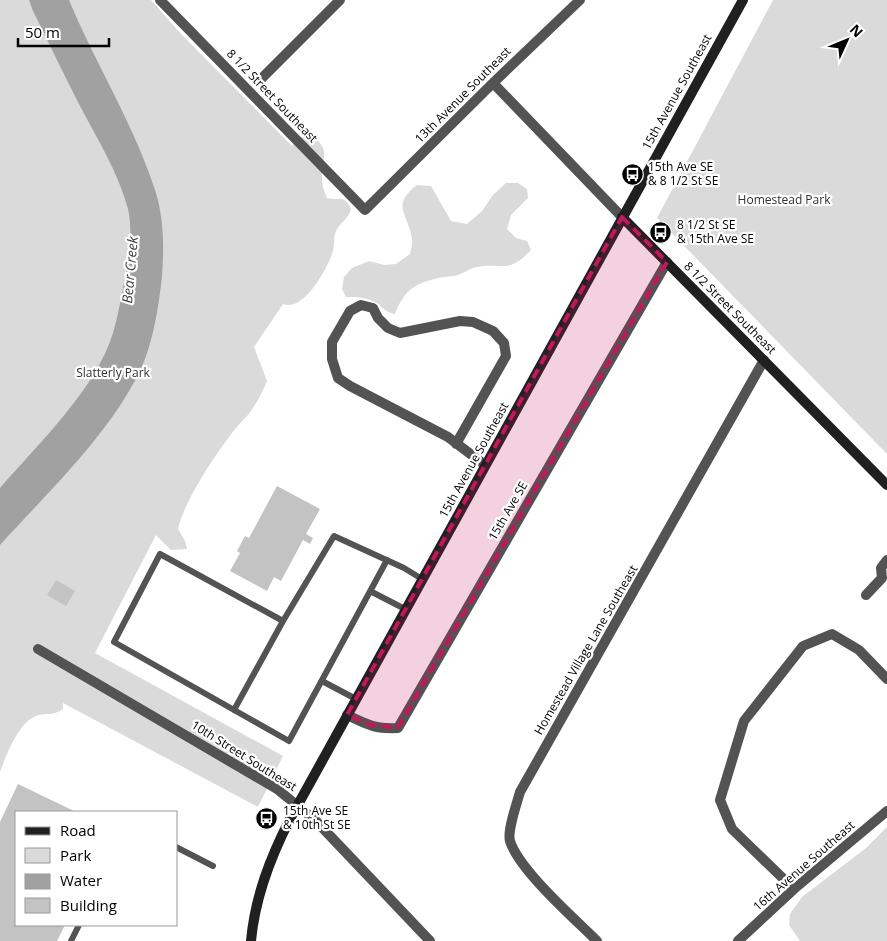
<svg xmlns="http://www.w3.org/2000/svg" width="887" height="941" font-family="'Open Sans',sans-serif">
<style>
.green{fill:#dadada}
.water{fill:#a1a1a1}
.building{fill:#c3c3c3}
.lines{fill:none;stroke-linecap:round;stroke-linejoin:round}
.lane{stroke:#535353;stroke-width:6}
.street{stroke:#535353;stroke-width:10}
.secondary{stroke:#202020;stroke-width:10}
.marked{fill:#c2185b;fill-opacity:0.2;stroke:#c2185b;stroke-width:4;stroke-dasharray:10 6;stroke-linejoin:round}
.labels{text-anchor:middle;stroke-width:4.5;stroke-linejoin:round;paint-order:stroke}
.street-label{font-size:12px;fill:#000;stroke:#fff}
.poi-label{font-size:12px;fill:#000;stroke:#fff;text-anchor:start}
.park-label{font-size:12px;fill:#313131;stroke:#fff}
.water-label{font-size:14px;font-style:italic;fill:#424242;stroke:#fff}
</style>
<rect width="100%" height="100%" fill="#fff"/>
<!-- green -->
<path class="green" d="M0,0h151l30,34 111,112c3,-7 10,-9 17,-11 24,13 12,23 13,43 0,7 2,13 5,20 13,3 17,-4 24,11 -3,11 -11,13 -15,22 -3,7 -1,16 -4,23 -6,16 -28,58 -49,50l-29,43 13,34c-5,12 -11,24 -19,34 -4,4 -9,9 -13,14 -18,23 -51,72 -57,100l7,12 2,8 -16,1 -15,-15 -61,118 188,103 -25,51 -195,-104v6c-12,8 -16,3 -27,7 -18,7 -30,40 -36,56z
M773,0h114v454l-230,-236z
M506,183h12l9,6 1,9 -17,17 -4,14 9,9 11,3 4,9c-24,25 -27,12 -55,17 -6,1 -12,6 -18,8 -6,2 -13,1 -19,3 -25,5 -35,13 -44,36 -10,-2 -10,-5 -17,-10 -10,-7 -20,-7 -32,-7l-4,-8 2,-12 8,-9 17,-7 15,4 12,-1 14,-10c1,-5 3,-11 2,-16 -5,-26 -21,-33 5,-53l14,1 20,35 16,3 15,-13 11,-16z
M887,827v114h-87l-11,-16 1,-11 12,-17 64,-49z"/>
<!-- water -->
<path class="water" d="M29,0h40c27,65 66,126 87,193 8,27 8,55 6,83 -3,29 -9,68 -22,95 -32,65 -92,121 -140,174v-57c38,-44 96,-99 113,-155 5,-18 9,-38 12,-56 4,-22 8,-45 3,-68 -10,-37 -30,-69 -48,-103 -16,-31 -31,-63 -47,-95z"/>
<!-- building -->
<path class="building" d="M277,486l43,23 -14,25 7,4 -3,6 -7,-4 -22,41 -7,-4 -7,14 -37,-20 10,-18 -3,-2 8,-15 4,2z
M56,580l19,11 -9,15 -19,-11z
M18,784l58,28h-60v113h49l-8,16h-57v-119z"/>
<g class="lines">
<!-- lane -->
<path class="lane" d="M387,560l-98,181 -175,-99 46,-88 123,67 51,-85 70,32 18,11
M370,591l35,18
M322,681l34,18
M234,710l49,-89
M176,847l37,19
M71,941l8,-16"/>
<!-- street -->
<path class="street" d="M160,0l205,210 128,-127 87,-83
M261,79l79,-79
M493,83l129,134
M456,444l50,-88 -2,-13 -11,-12 -20,-9 -13,-1 -60,12 -12,-5 -10,-10 -5,-10 -12,-3 -11,6 -18,31v17l6,19 12,8 98,51 37,28
M866,595l16,-17 -1,-10 6,-8
M38,649l239,140 38,31 115,121
M347,715c21,10 27,14 51,13l269,-466
M794,889l-62,-60 -12,-29 24,-79 59,-75 29,-12 27,16 28,29
M597,941c-23,-23 -78,-71 -87,-100 -3,-10 7,-38 10,-49l244,-432
M738,941l56,-52 93,-78"/>
<!-- secondary -->
<path class="secondary" d="M622,217l265,268
M251,941c4,-44 19,-83 39,-122l453,-819"/>
</g>
<!-- marked area -->
<path class="marked" d="M622,217l45,45 -269,466 -29,-3 -22,-10z"/>
<!-- icons -->
<defs>
<symbol id="bus-disc" viewBox="-11 -11 22 22"><circle r="9.5" fill="#000" stroke="#fff"/><path d="M-5-6H5V4H4V6H2V4H-2V6H-4V4H-5ZM-3.5-4V0h7V-4ZM-3.5 1.2v1.5H-2V1.2ZM2 1.2v1.5H3.5V1.2Z" fill="#fff"/></symbol>
</defs>
<g fill-rule="evenodd">
<use href="#bus-disc" x="620" y="162" width="25" height="25"/>
<use href="#bus-disc" x="648" y="220" width="25" height="25"/>
<use href="#bus-disc" x="254" y="806" width="25" height="25"/>
</g>
<g class="labels">
<!-- street labels -->
<g class="street-label">
<text transform="translate(677 92) rotate(-61)" y="4">15th Avenue Southeast</text>
<text transform="translate(463 95) rotate(-45)" y="4">13th Avenue Southeast</text>
<text transform="translate(272 96) rotate(46)" y="4">8 1/2 Street Southeast</text>
<text transform="translate(730 308) rotate(45)" y="4">8 1/2 Street Southeast</text>
<text transform="translate(474 460) rotate(-61)" y="4">15th Avenue Southeast</text>
<text transform="translate(508 511) rotate(-60)" y="4">15th Ave SE</text>
<text transform="translate(586 650) rotate(-60)" y="4">Homestead Village Lane Southeast</text>
<text transform="translate(244 756) rotate(32)" y="4">10th Street Southeast</text>
<text transform="translate(804 866) rotate(-41)" y="4">16th Avenue Southeast</text>
</g>
<!-- poi labels -->
<g class="poi-label">
<text x="648" y="171">15th Ave SE<tspan x="648" dy="14">&amp; 8 1/2 St SE</tspan></text>
<text x="677" y="229">8 1/2 St SE<tspan x="677" dy="14">&amp; 15th Ave SE</tspan></text>
<text x="283" y="815">15th Ave SE<tspan x="283" dy="14">&amp; 10th St SE</tspan></text>
</g>
<!-- park labels -->
<g class="park-label">
<text x="784" y="204">Homestead Park</text>
<text x="113" y="377">Slatterly Park</text>
</g>
<!-- water labels -->
<g class="water-label">
<text transform="translate(130 270) rotate(-85)" y="5">Bear Creek</text>
</g>
</g>
<!-- legend -->
<rect x="15" y="811" width="162" height="115" fill="#ffffff" stroke="#999999"/>
<rect x="25" y="827" width="25" height="8" fill="#202020" stroke="#999999"/>
<text x="60" y="836" font-size="15" fill="#000000">Road</text>
<rect x="25" y="848" width="25" height="15" fill="#dadada" stroke="#999999"/>
<text x="60" y="861" font-size="15" fill="#000000">Park</text>
<rect x="25" y="874" width="25" height="15" fill="#a1a1a1" stroke="#999999"/>
<text x="60" y="886" font-size="15" fill="#000000">Water</text>
<rect x="25" y="898" width="25" height="15" fill="#c3c3c3" stroke="#999999"/>
<text x="60" y="911" font-size="15" fill="#000000">Building</text>
<!-- north arrow -->
<g transform="translate(847 40) rotate(46)" stroke="#ffffff" stroke-width="4" paint-order="stroke">
<path d="M0-4L9 19L0 12L-9 19Z" fill="#000000"/>
<text y="-8" font-size="14" font-weight="bold" text-anchor="middle" fill="#000000">N</text>
</g>
<!-- scale -->
<path d="M18 38v8h91v-8" fill="none" stroke="#000000" stroke-width="2.5"/>
<text x="25" y="38" font-size="15" fill="#000000" stroke="#ffffff" stroke-width="4" paint-order="stroke">50 m</text>
</svg>
